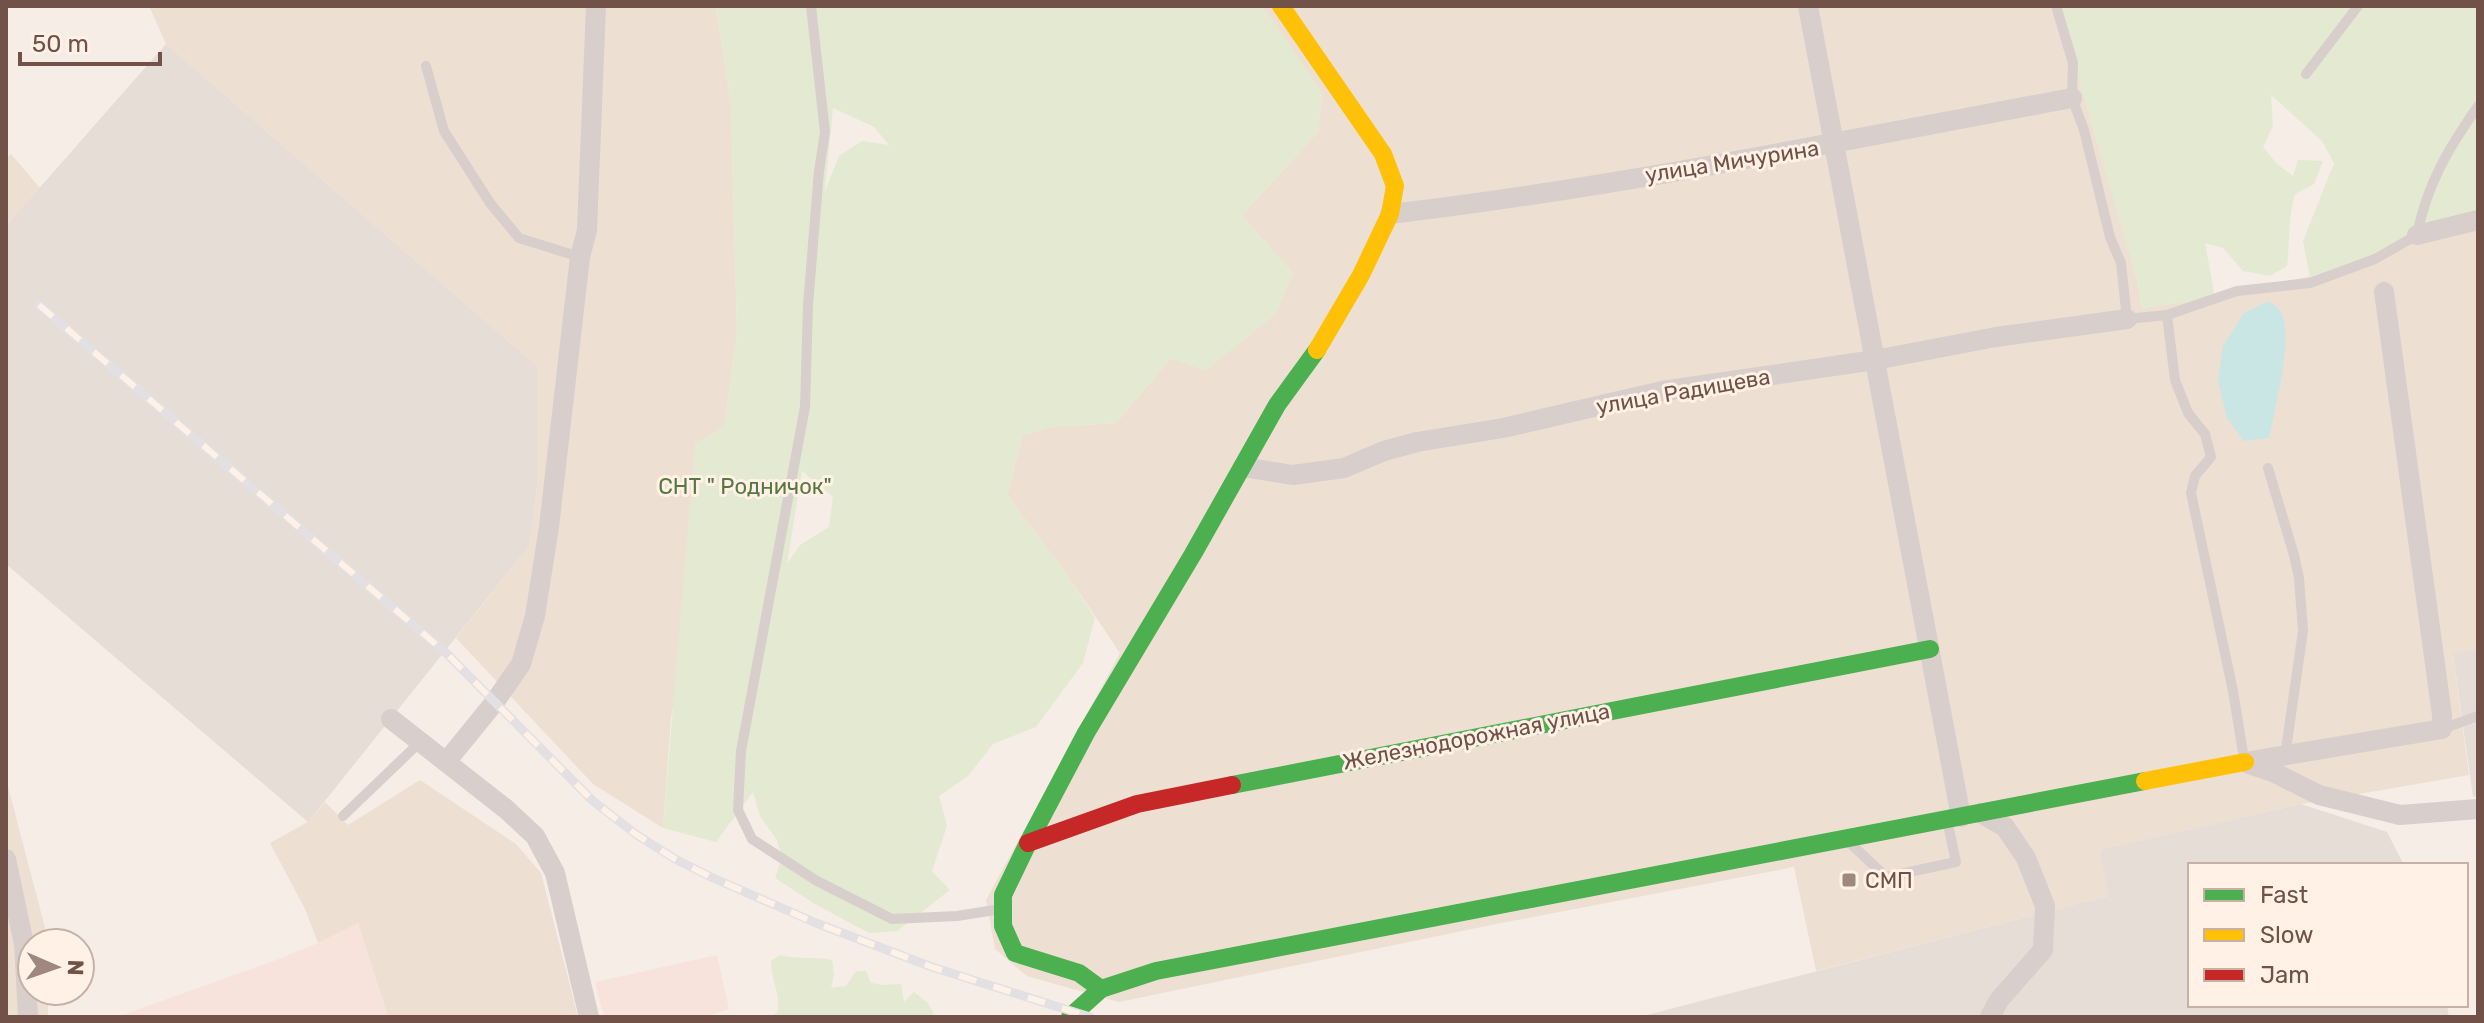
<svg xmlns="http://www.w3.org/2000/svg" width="2484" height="1023" font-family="Rubik,sans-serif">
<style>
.residential{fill:#eedfd3}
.commercial{fill:#f8e3dc}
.industrial{fill:#e7ddd7}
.green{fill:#e3ead1;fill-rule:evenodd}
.water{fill:#c9e6e4}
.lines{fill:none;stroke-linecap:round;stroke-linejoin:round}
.lane{stroke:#d8cecc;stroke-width:10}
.street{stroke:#d8cecc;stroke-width:20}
.fast{stroke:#4caf50;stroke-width:18}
.slow{stroke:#ffc107;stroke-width:18}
.jam{stroke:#c62828;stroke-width:18}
.rail-casing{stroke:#e3e0e3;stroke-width:9}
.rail{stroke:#fff1e6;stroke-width:6;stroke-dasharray:18;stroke-linecap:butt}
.poi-dot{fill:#9f887f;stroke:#fff1e6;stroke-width:3}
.labels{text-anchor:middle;stroke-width:6;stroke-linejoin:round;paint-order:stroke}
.street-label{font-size:22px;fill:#715148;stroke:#fff1e6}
.park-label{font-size:22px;fill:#587741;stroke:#fff1e6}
.poi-label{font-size:22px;fill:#715148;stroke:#fff1e6;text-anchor:start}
</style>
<rect width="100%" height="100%" fill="#f5ede6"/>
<!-- residential -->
<path class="residential" d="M149,6h567l15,98 6,229 -13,95 -53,290 -8,110 -70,-44 -137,-146 73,-92 8,-58v-122l-371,-322z
M1262,6h795l27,88 54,189 4,25 73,-10 158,-36 64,-39 41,-9v435l-25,6 16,120 -168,29 -200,46 7,46 -292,75 -22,-104 -303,58 -372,77 -92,-26 -32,-27 -9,-49 134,-247 -50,-74 -63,-84 16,-60 27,-8 66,-4 55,-65 71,-143 76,-83 4,-38z
M11,154l29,34 -34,38v-66z
M6,779l43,164h-17v48h16v26h-42z
M420,780l96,64 25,29 37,144h-190l-30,-93 -40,19 -13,-34 -35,-66 38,-21 17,-20 23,23z"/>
<!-- commercial -->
<path class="commercial" d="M358,923l30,94h-271l159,-57 42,-17z
M717,955l12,54 -24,8h-101l-9,-35z"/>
<!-- industrial -->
<path class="industrial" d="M166,44l371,322v122l-8,58 -221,276 -302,-258v-338z
M2478,649v147l-5,1 -20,-143z
M2301,804l86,28 17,33h-214v140h257l2,12h-810l469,-121 -8,-46z"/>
<!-- green -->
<path class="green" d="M716,6h546l60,87 -4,39 -76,83 51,58 -17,41 -71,57 -34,-13 -55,65 -66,4 -27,8 -16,60 63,84 25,39 -12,45 -47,64 -43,17 -25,32 -29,20 8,30 -15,45 18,19 -53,41 -28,2 -54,-29 -40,-26 7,-20 -5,-18 -17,-24 -7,-24 -37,50 -53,-14 32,-385 29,-16 13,-94 -6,-229zM833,108l41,19 15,18 -27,-4 -23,15 -14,35zM802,471l31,26 -4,30 -29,18 -13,19z
M2057,6h421v208l-41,9 -64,39 -63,15 -7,-36 31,-78 -12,-22 -51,-46 2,31 -10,21 14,17 16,12 5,-16 25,1 -9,23 -19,10c-7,23 -5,48 -8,72l-17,10 -27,-5 -20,-23 -18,-5 10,55 -73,10 -4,-25z
M780,955c16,5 34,1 52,5l2,15 -3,13 15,-2 10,-15h10l5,12 11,2 19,-1 3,18 10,-10 14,11 6,11 -5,3h-157l6,-6c2,-19 -7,-31 -7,-50z"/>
<!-- water -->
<path class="water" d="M2269,301c5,4 10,7 13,13 11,27 -7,94 -13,124l-25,3 -17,-23 -9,-37 5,-35 21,-33z"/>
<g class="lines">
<!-- lane -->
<path class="lane" d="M811,6l14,126 -6,39 -11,134 -3,102 -64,344 -3,59 14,29 65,42 75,38 65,-3 44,-7
M2056,6l17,57 -1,35 12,32 26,107 11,26 6,56 40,-4 70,-24 73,-8 65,-24 42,-24c10,-51 31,-86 61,-129
M426,66l18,65 46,72 29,35 61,19
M2306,74l52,-68
M2167,315l8,65 13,33 17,21 6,23 -16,19 -4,17 42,198 11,68
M2268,468l26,87 5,23 4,53 -18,125
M2442,729l36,-13
M343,816l77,-74
M1850,843l36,34 70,-15 -9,-42"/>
<!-- street -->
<path class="street" d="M1808,6l153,811
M1390,214c229,-27 456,-74 682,-116
M2417,235l61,-15
M1243,467l50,8 51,-7 40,-17 33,-9 86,-14 159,-37 213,-31 121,-23 131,-18
M391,719l115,90 29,27 20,37 34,144
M446,762l48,-59 27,-39 14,-48 14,-89 31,-270 7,-27 9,-224
M2245,762l197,-33v-14l-58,-423
M2249,764l24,8 46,23 81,20 78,-6
M1981,813l24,14 21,31 19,48 -2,44 -44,50 -9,17
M6,859l18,85 4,73"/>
<!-- fast -->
<path class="fast" d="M1232,785l698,-136
M1101,989l-22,-16 -64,-20 -12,-27v-31l25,-52 58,-110 107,-179 84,-149 40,-55
M1070,1017l31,-28 55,-18 989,-190"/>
<!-- slow -->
<path class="slow" d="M1281,6l102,148 12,32 -5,28 -29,61 -44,75
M2145,781l100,-19"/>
<!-- jam -->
<path class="jam" d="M1028,843l109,-39 95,-19"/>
<defs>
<path id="rail" d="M39,305l407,348 147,148 44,34 38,24 36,18 105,46 116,44 158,50"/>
</defs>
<!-- rail casing -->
<use href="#rail" class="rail-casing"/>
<!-- rail -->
<use href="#rail" class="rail"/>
</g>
<!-- markers -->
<rect class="poi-dot" x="1841" y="872" width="16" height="16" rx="4"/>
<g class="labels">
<!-- street labels -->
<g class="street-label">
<text transform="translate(1732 161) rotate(-9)" y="8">улица Мичурина</text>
<text transform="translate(1683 391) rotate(-10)" y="8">улица Радищева</text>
<text transform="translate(1476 736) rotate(-11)" y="8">Железнодорожная улица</text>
</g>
<!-- park labels -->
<g class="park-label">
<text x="745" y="494">СНТ " Родничок"</text>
</g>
<!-- poi labels -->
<g class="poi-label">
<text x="1865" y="888">СМП</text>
</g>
</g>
<!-- border -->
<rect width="2484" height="1023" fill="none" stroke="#715148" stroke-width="16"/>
<!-- legend -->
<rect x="2188" y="863" width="280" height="144" fill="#fff1e6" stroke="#c6b1a7" stroke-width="2"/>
<rect x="2204" y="889" width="40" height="12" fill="#4caf50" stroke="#c6b1a7" stroke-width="2"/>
<text x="2260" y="903" font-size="24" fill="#715148">Fast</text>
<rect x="2204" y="929" width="40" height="12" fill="#ffc107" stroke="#c6b1a7" stroke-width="2"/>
<text x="2260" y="943" font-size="24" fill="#715148">Slow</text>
<rect x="2204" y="969" width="40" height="12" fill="#c62828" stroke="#c6b1a7" stroke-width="2"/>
<text x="2260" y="983" font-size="24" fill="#715148">Jam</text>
<!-- north arrow -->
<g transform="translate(56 967) rotate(92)"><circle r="38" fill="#fff1e6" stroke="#c6b1a7" stroke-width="2"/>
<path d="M0-6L14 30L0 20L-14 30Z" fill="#9f887f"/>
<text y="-12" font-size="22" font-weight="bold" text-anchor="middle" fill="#715148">N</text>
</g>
<!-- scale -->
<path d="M20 52v12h140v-12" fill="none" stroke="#715148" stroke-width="4"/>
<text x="32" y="52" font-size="24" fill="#715148" stroke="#fff1e6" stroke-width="6" paint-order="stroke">50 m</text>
</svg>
